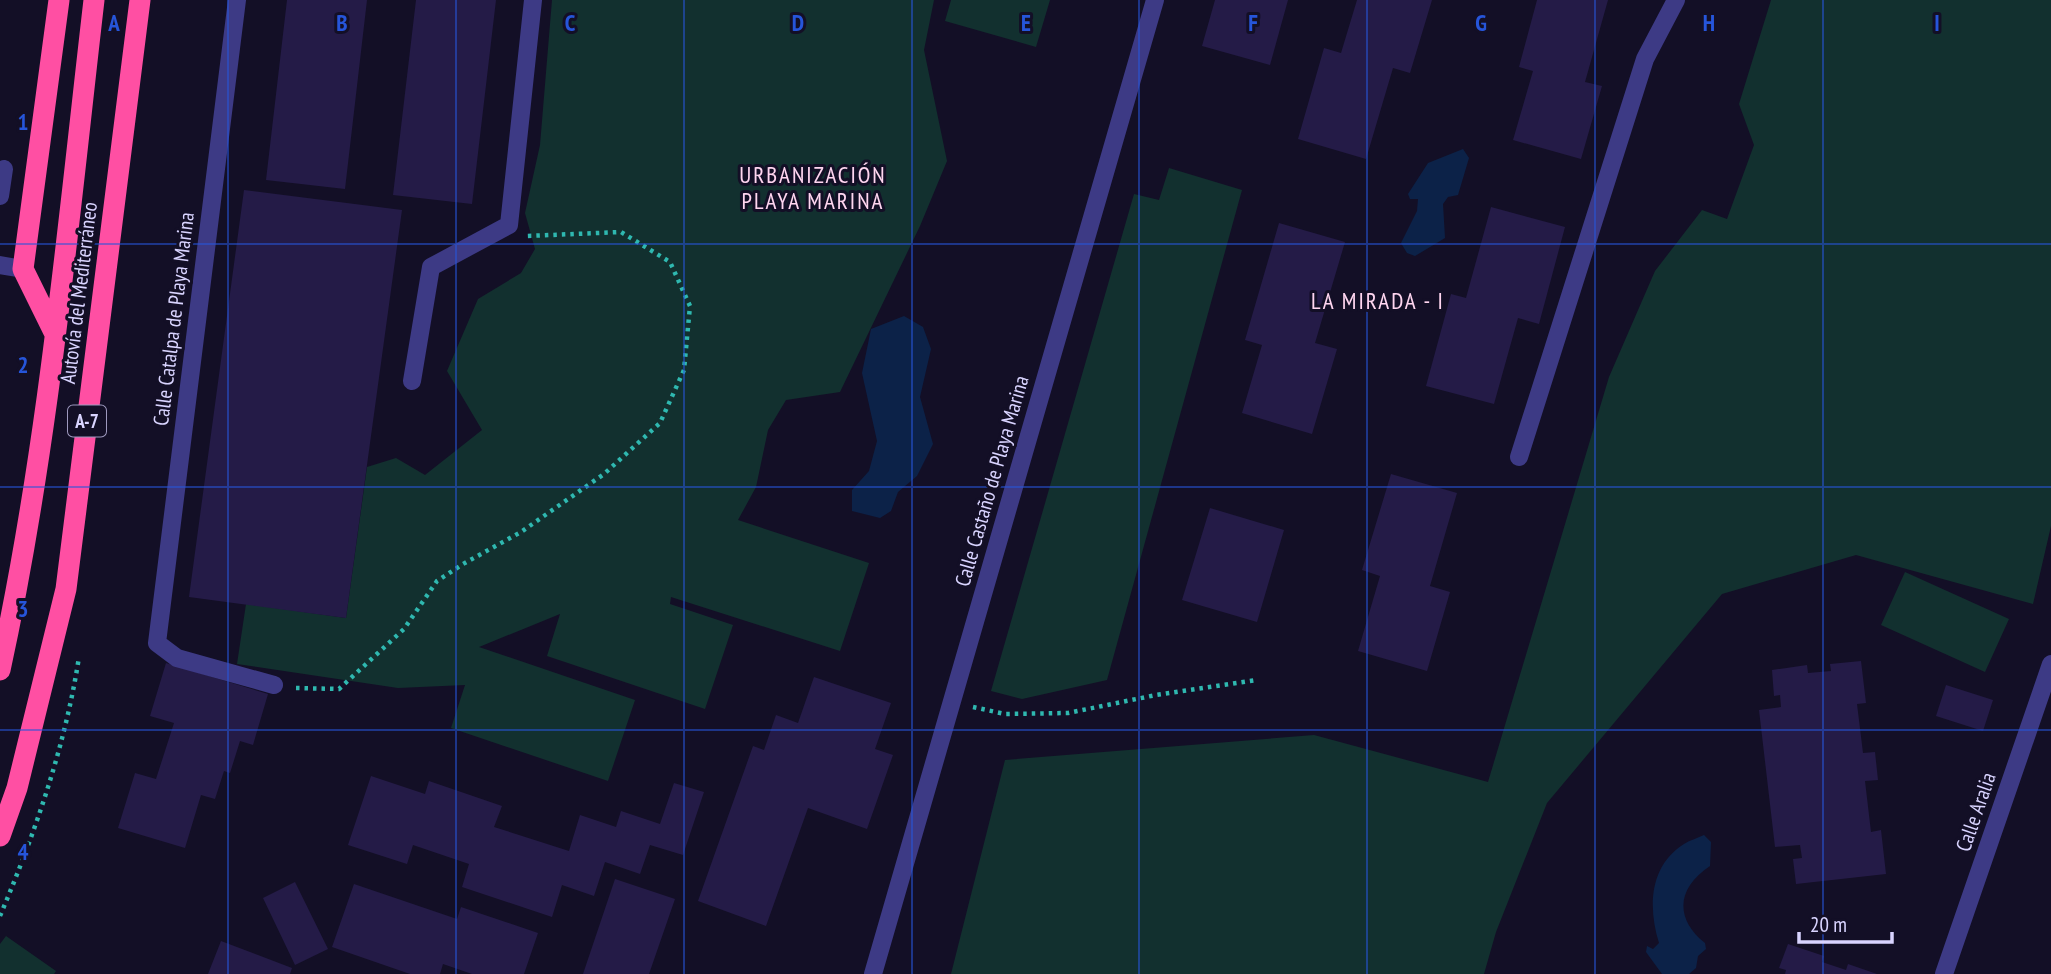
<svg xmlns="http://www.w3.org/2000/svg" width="2051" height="974" font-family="'PT Sans Narrow',sans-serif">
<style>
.green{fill:#12302f}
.water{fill:#0c2248}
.building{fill:#241b47}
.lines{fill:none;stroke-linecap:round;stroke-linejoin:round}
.path{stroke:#2fb8b0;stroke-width:4.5;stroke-dasharray:3.5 5;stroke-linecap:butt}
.minor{stroke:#3d3a85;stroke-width:18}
.highway{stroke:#ff4fa3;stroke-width:21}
.grid{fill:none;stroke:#2655da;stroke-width:2;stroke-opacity:0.55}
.labels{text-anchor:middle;stroke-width:6;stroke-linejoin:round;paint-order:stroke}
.shield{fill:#130f26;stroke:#9e99be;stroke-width:2}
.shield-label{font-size:19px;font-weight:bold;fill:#d9d4ff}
.street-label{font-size:21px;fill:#d9d4ff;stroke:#130f26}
.neighbourhood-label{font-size:23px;letter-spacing:2px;fill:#ffd6f0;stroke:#130f26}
.grid-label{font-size:23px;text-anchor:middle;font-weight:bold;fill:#2655da;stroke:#130f26;stroke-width:6;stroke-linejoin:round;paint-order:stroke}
</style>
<rect width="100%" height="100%" fill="#130f26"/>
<!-- green -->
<path class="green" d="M552,0h382l-10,50 23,111 -27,65 -80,166 -54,8 -18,30 -12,57 -18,33 131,43 -29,88 -169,-54 -1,7 63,21 -28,84 -158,-53 13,-42 -81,33 156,53 -27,81 -157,-53 14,-43 -67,3 -161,-24 9,-60 100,14 21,-151 29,-9 29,17 57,-45 -35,-59 31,-72 43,-26 14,-24 -10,-36 15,-68z
M951,0h99l-14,47 -91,-26z
M1771,0h280v526l-18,78 -177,-49 -134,39 -175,209 -51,129 -12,42h-533l54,-214 309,-25 174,47 121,-405 46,-106 47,-61 25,9 27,-74 -15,-41z
M1169,168l73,22 -135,490 -85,19 -31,-8 143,-497 25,6z
M1905,572l104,47 -24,53 -104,-47z
M6,936l50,35 -2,3h-54v-30z"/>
<!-- water -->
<path class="water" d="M1463,149l6,9 -11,37 -10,2 -5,7 2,34 -30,18 -8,-3 -6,-10 16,-32 1,-12h-8l-2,-5 20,-31z
M904,316l19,11 8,22 -11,48 13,47 -16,32 -19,16 -7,19 -11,7 -28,-7v-21l17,-19 8,-30 -15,-68 9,-44z
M1704,835l7,7 -1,24c-33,22 -36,52 -5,77l1,6 -8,7 -2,12 -7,6h-27l-16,-22 1,-6 6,3 6,-6c-11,-35 -10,-77 25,-99 6,-4 14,-6 20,-9z"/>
<!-- building -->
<path class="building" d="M287,0h80l-22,189 -79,-9z
M416,0h80l-24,204 -79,-9z
M1215,0h73l-18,65 -68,-19z
M1357,0h75l-22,73 -17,-5 -27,91 -68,-20 26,-91 17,5z
M1537,0h71l-23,82 17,4 -21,73 -68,-19 20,-69 -14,-4z
M244,190l158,20 -56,408 -157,-21z
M1491,207l74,20 -26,97 -21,-6 -24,86 -68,-18 25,-92 15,4z
M1279,223l66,19 -30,101 22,6 -25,85 -70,-21 20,-68 -17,-5z
M1391,474l66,19 -27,93 20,6 -23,79 -69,-20 22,-75 -18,-6z
M1210,508l74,22 -27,92 -75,-22z
M1861,661l5,42 -9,1 6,49 12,-1 3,28 -13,1 6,51 10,-2 5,44 -90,10 -3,-25 9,-1 -2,-13 -25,2 -16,-137 22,-3 -1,-12 -6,1 -2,-26 35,-5 1,8 23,-2 -1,-7z
M166,663l102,31 -15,51 -13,-4 -10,32 -6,-2 -9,28 -14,-4 -16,53 -67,-20 17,-55 21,6 18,-56 -24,-7z
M814,677l77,26 -16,46 18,6 -26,74 -59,-21 -42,118 -68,-25 55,-155 11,4 12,-35 22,8z
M1946,685l47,15 -10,31 -47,-15z
M371,776l54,18 4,-13 73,25 -8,21 75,24 11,-36 36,12 5,-16 39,13 14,-41 30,9 -21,63 -33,-10 -10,29 -35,-12 -11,34 -32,-11 -10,32 -90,-30 7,-23 -56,-19 -6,19 -59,-19z
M615,879l60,20 -26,75h-66z
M295,882l33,67 -33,16 -32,-67z
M354,884l103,35 4,-12 77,26 -14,41h-52l-29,-10 -3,10h-30l-78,-27z
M221,941l71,27 -2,6h-82z
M1788,944l36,12 -2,6 24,8 2,-6 29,10h-92l1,-4 -7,-2z"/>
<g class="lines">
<!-- path -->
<path class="path" d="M296,688l43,1 65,-60 33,-48 26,-17 58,-32 83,-58 56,-51 24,-53 6,-64 -20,-44 -49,-30 -94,4
M973,707l32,7 63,-1 88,-18 100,-15
M0,916c35,-83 65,-169 79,-259"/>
<!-- minor -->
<path class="minor" d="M237,0l-80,643 20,15 97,27
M0,196l4,-27
M0,265l23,4
M412,381l19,-114 78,-42 24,-225
M1519,457l126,-398 31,-59
M873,974l282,-974
M1944,974l107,-310"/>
<!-- highway -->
<path class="highway" d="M55,334l-32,-65 36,-269
M0,670c48,-220 68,-446 94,-670
M0,836l17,-48 49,-199 74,-589"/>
</g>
<!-- grid -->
<path class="grid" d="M228,0v974M456,0v974M684,0v974M912,0v974M1139,0v974M1367,0v974M1595,0v974M1823,0v974M0,244h2051M0,487h2051M0,730h2051"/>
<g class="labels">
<!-- shield labels -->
<rect class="shield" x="68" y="405.5" width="38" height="31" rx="5"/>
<g class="shield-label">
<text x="87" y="428">A-7</text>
</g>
<!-- street labels -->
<g class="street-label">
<text transform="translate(79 293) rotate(-83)" y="7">Autovía del Mediterráneo</text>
<text transform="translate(174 319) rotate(-83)" y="7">Calle Catalpa de Playa Marina</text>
<text transform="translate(992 481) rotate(-74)" y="7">Calle Castaño de Playa Marina</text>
<text transform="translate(1976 812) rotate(-71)" y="7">Calle Aralia</text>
</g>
<!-- neighbourhood labels -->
<g class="neighbourhood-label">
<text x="813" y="183">URBANIZACIÓN<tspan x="813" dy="26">PLAYA MARINA</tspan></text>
<text x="1378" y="309">LA MIRADA - I</text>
</g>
</g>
<g class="grid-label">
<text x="114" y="31">A</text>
<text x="342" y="31">B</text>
<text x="570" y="31">C</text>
<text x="798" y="31">D</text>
<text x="1026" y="31">E</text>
<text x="1253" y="31">F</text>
<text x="1481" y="31">G</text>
<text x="1709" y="31">H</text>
<text x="1937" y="31">I</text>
<text x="23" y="130">1</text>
<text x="23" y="373">2</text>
<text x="23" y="617">3</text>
<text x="23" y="860">4</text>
</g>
<!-- scale -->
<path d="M1799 932v10h93v-10" fill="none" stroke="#d9d4ff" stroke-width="3.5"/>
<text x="1810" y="932" font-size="21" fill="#d9d4ff" stroke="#130f26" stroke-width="5" paint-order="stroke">20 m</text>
</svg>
